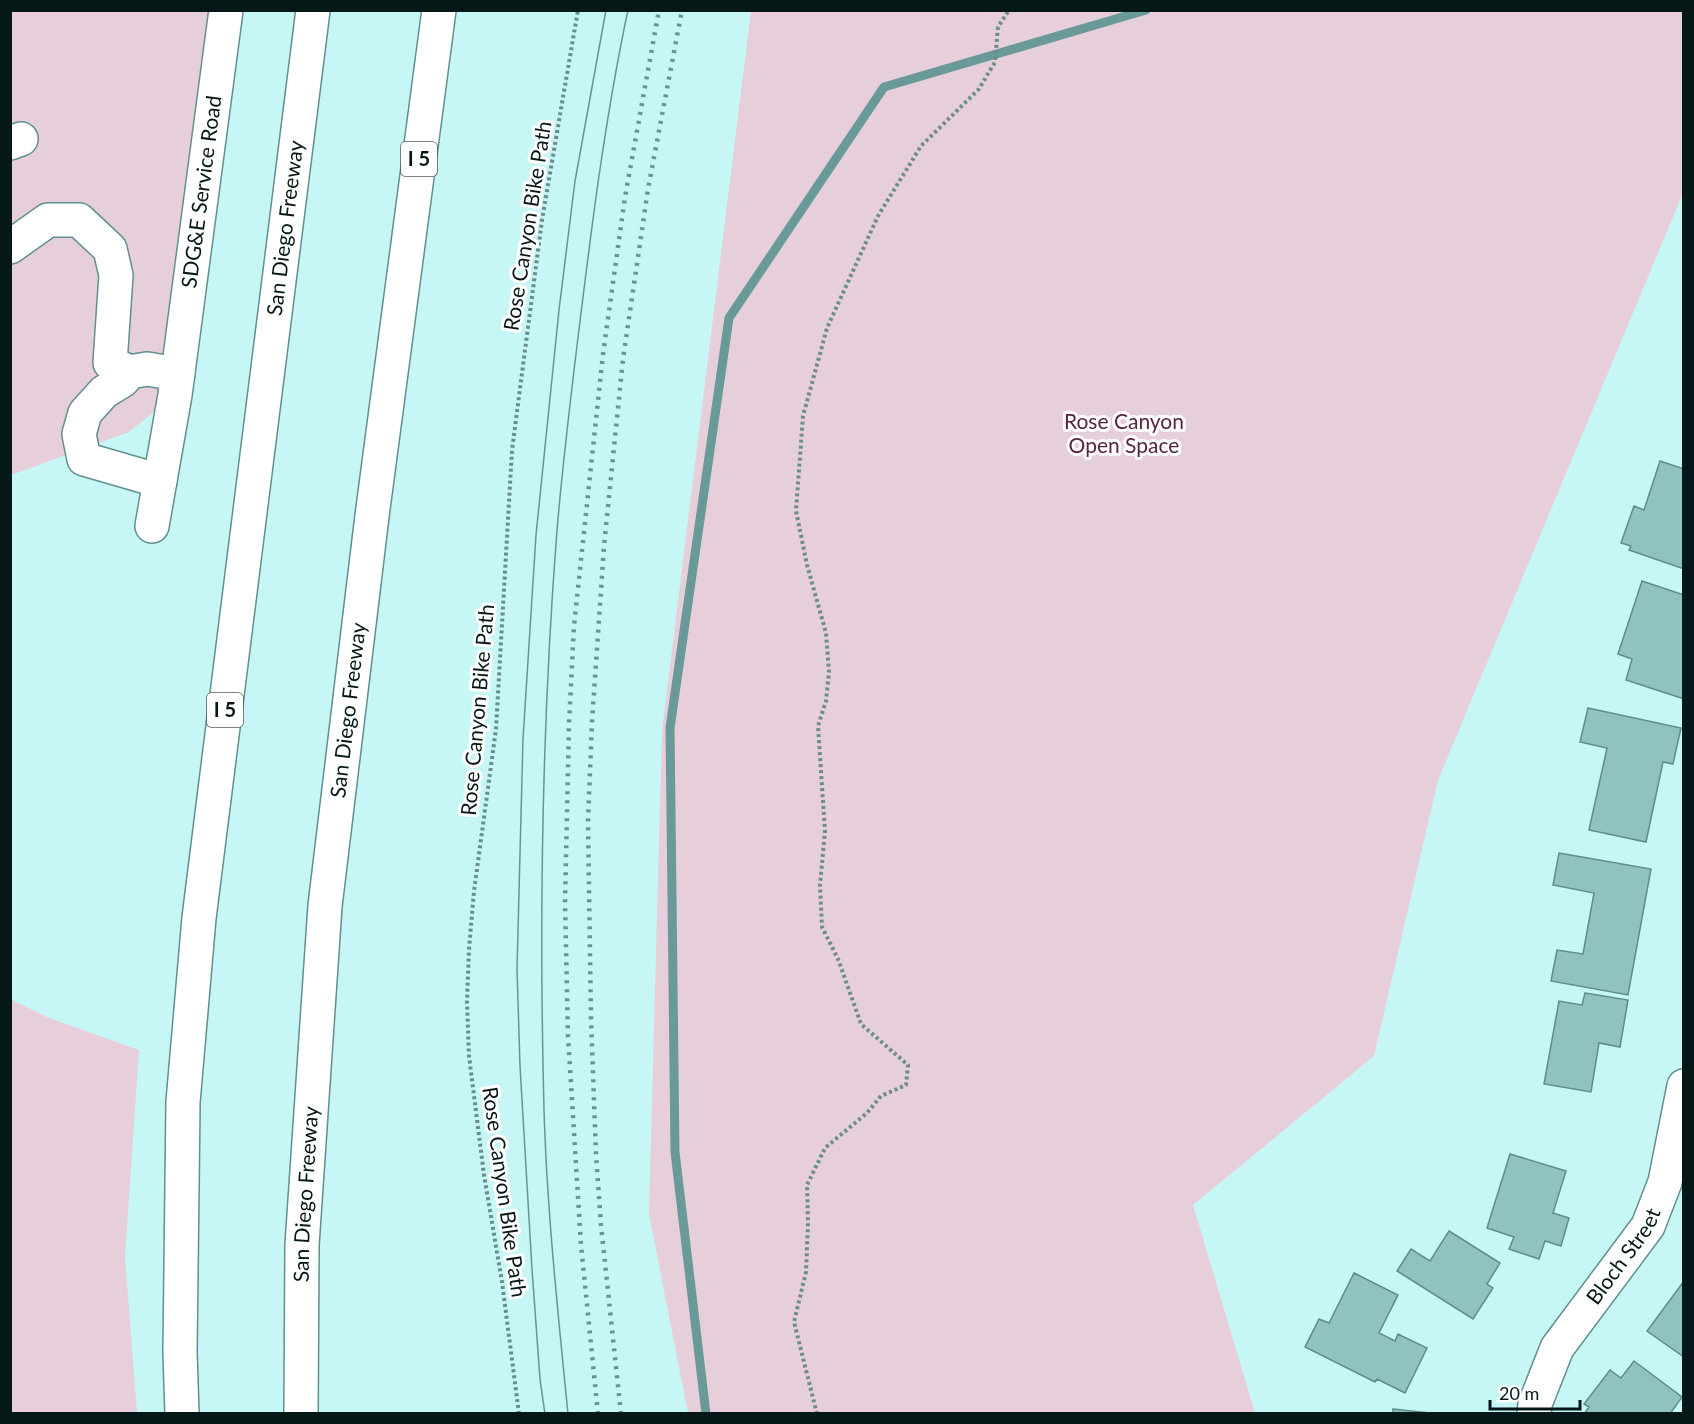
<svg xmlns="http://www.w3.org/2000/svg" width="1694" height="1424" font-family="Lato,sans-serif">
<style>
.green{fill:#e7cedb}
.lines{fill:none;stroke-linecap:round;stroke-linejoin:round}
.stream{stroke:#699999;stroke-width:9}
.building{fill:#90c2c1;stroke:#5f8c8c;stroke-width:1.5}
.minor-casing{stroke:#628f8f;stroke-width:36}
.highway-casing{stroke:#628f8f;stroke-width:36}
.path{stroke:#6b8d8d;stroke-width:4;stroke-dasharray:3 3;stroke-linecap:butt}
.minor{stroke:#fff;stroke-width:33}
.highway{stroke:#fff;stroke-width:33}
.tram{stroke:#6f9191;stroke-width:1.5}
.rail{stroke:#6f9191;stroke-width:4.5;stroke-dasharray:3 6;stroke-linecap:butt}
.labels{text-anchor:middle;stroke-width:6;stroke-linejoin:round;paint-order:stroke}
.shield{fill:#fff;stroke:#505d5d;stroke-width:1.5}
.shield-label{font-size:20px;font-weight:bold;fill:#051717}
.street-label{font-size:21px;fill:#051717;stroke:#fff}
.park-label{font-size:21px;fill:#552542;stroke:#fff}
</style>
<rect width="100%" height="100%" fill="#c6f6f6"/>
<!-- green -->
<path class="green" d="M11,11h212l-48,384 -46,37 -118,43z
M751,11h932v182l-245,587 -64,276 -181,149 62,208h-567l-39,-199 13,-483z
M10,999l39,19 90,32 -14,207 12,156h-126z"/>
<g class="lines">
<!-- stream -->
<path class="stream" d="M706,1414l-31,-262 -5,-424 59,-410 155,-231 262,-77"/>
</g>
<!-- building -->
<path class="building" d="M1660,461l24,8v100l-55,-19 2,-4 -10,-3 13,-37 10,4z
M1642,581l42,14v104l-58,-19 6,-21 -14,-5z
M1588,708l93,20 -8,36 -10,-2 -17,80 -57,-12 18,-82 -27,-6z
M1559,853l92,16 -23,126 -77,-14 6,-31 26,4 11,-61 -41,-8z
M1585,993l43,7 -8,47 -21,-4 -8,49 -47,-8 15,-83 23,4z
M1510,1154l56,17 -13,42 16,5 -8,28 -16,-5 -6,18 -30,-10 5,-12 -27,-9z
M1449,1231l51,32 -13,21 6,4 -20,31 -76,-48 14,-22 19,12z
M1354,1273l44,22 -19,38 16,8 3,-7 29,14 -22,45 -28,-14 -2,3 -70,-35 14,-28 10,4z
M1684,1281v76l-37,-26z
M1634,1361l48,36 -12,17h-86l5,-7 -5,-3 26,-34 11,8z
M1393,1409l46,5h-46z"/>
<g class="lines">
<defs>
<g id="minor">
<path d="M10,143l11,-4"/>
<path d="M10,247l38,-27h31l31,29 6,26 -6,88 20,9"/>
<path d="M160,481l-76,-22 -5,-25 6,-21 19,-21 18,-11 8,-9 17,-3 31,5"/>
<path id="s1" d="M152,526l23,-131 51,-385"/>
<path id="s2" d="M1534,1414l1,-10 22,-56 91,-122 17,-44 19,-96"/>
</g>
<g id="highway">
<path id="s3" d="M182,1414l-2,-62 3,-250 16,-184 114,-908"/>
<path id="s4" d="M301,1414l1,-169 23,-339 47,-390 67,-506"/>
</g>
</defs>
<!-- minor casing -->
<use href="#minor" class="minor-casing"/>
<!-- highway casing -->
<use href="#highway" class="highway-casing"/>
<!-- path -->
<path class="path" d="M519,1414l-17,-132 -18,-107 -15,-119 -2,-54 2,-53 5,-58 22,-162 16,-279 30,-230 36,-210
M817,1414l-23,-92 12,-50 2,-49 -1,-38 18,-37 42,-35 14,-17 25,-11 2,-20 -47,-41 -23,-65 -16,-32 -2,-42 5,-54 -7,-105 8,-25 3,-29 -3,-39 -19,-68 -11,-54 7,-95 24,-88 51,-112 43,-70 58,-57 16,-27 3,-35 11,-17"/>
<!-- minor -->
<use href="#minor" class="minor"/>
<!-- highway -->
<use href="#highway" class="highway"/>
<!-- tram -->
<path class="tram" d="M545,1414l-5,-35 -8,-110 -12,-203 -3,-97 6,-230 13,-204 23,-225 16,-129 31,-171
M568,1414c-10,-101 -21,-203 -24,-304 -5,-193 -2,-388 13,-580 5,-59 12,-118 19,-176 14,-115 28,-231 52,-344"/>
<!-- rail -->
<path class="rail" d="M598,1414l-17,-169 -13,-209 -3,-134 4,-178 5,-98 29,-272 22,-157 34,-187
M621,1414l-20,-189 -5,-70 -5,-137 -3,-196 4,-100 12,-176 19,-187 25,-170 34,-179"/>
</g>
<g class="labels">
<!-- shield labels -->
<g class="shield">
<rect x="401" y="142" width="36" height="34" rx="4.5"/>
<rect x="207" y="693" width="36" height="34" rx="4.5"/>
</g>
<g class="shield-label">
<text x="419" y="166">I 5</text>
<text x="225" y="717">I 5</text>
</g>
<!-- street labels -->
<g class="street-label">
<text dy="7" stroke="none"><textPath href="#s1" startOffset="338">SDG&amp;E Service Road</textPath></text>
<text transform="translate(528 226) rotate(-81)" y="7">Rose Canyon Bike Path</text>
<text dy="7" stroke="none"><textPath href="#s3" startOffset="1192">San Diego Freeway</textPath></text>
<text dy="7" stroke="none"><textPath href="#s4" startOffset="706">San Diego Freeway</textPath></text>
<text transform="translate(478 710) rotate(-85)" y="7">Rose Canyon Bike Path</text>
<text transform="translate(504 1192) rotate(82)" y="7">Rose Canyon Bike Path</text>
<text dy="7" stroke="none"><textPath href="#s4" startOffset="220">San Diego Freeway</textPath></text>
<text dy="7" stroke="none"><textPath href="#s2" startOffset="184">Bloch Street</textPath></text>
</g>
<!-- park labels -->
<g class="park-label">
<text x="1124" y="429">Rose Canyon<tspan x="1124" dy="24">Open Space</tspan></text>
</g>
</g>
<!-- border -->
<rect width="1694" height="1424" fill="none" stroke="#051717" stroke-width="24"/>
<!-- scale -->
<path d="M1490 1400v9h90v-9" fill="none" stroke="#051717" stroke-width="3"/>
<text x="1499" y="1400" font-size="18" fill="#051717" stroke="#ffffff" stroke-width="4.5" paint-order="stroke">20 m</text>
</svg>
